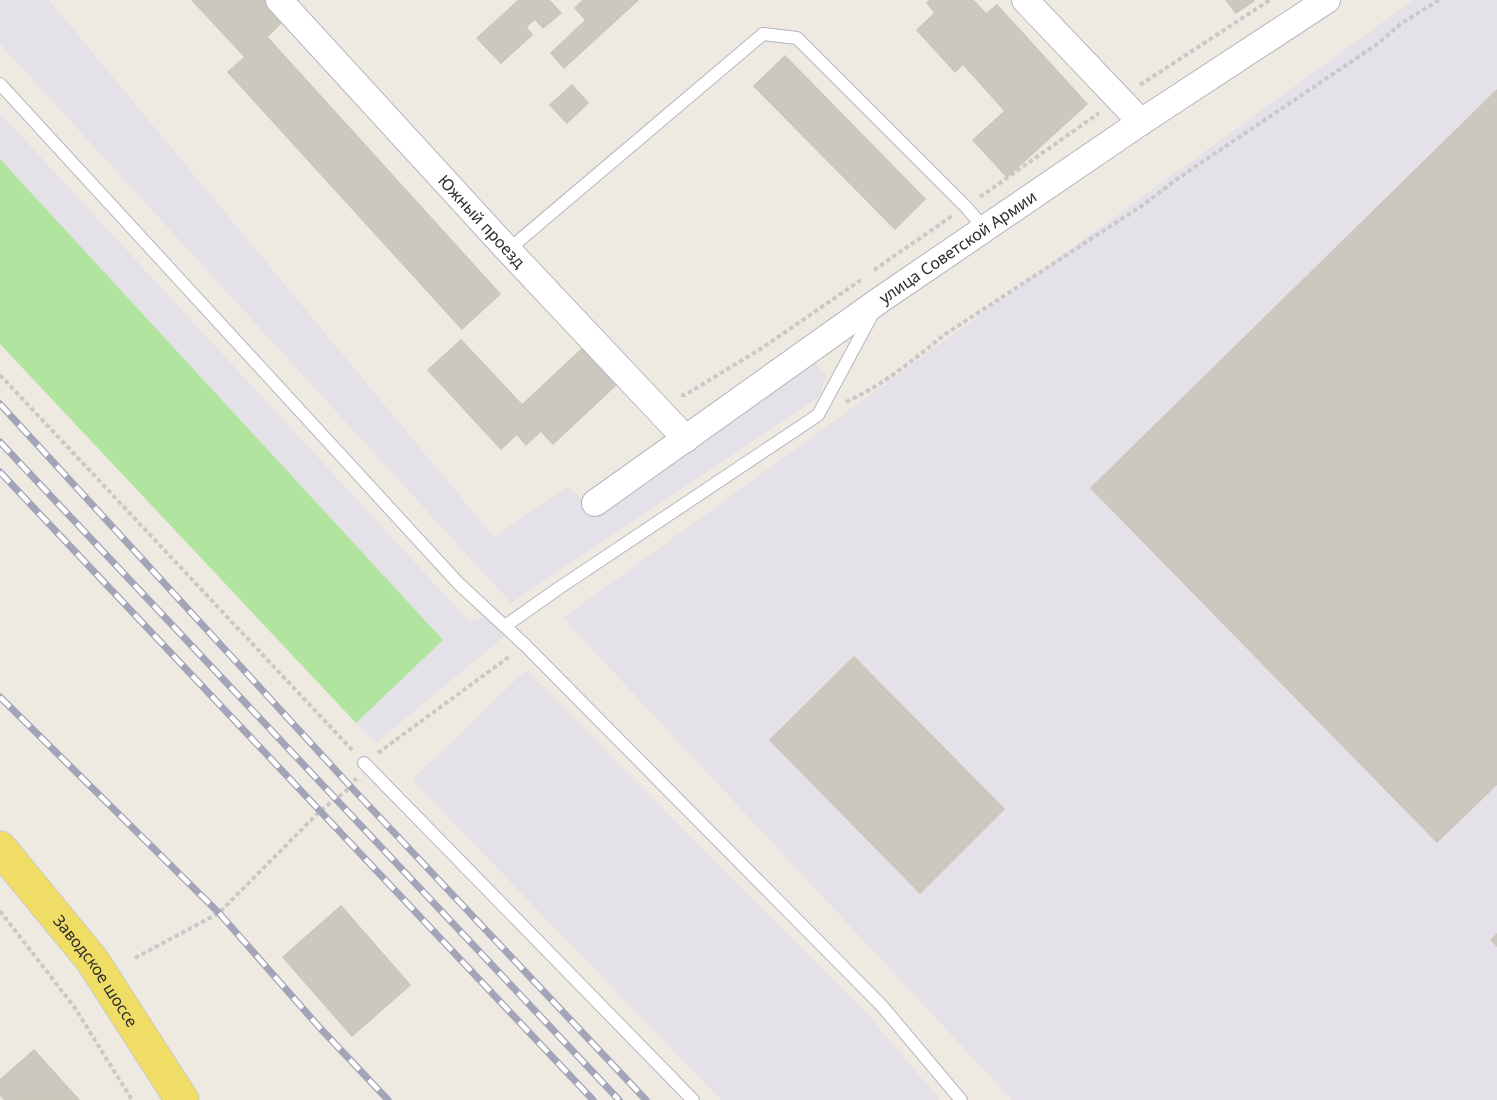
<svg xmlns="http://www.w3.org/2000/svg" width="1497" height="1100" font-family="'Noto Sans',sans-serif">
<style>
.industrial{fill:#e4e1e8}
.green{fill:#b0e49f}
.building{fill:#cbc8bf;stroke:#cbc6ba;stroke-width:1.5}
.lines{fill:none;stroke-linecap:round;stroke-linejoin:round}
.service-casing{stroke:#b4b6c1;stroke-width:14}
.minor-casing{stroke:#b4b6c1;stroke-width:28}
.primary-casing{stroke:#c9c9c9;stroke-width:35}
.path{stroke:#c9c9c9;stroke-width:4;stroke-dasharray:4.5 3;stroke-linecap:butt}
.service{stroke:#fff;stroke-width:12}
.minor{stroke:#fff;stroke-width:26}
.primary{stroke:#f0dd65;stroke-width:33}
.rail-casing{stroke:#a3a4b8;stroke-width:7}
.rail{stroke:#fff;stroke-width:4.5;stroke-dasharray:14;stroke-linecap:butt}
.labels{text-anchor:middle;stroke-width:5;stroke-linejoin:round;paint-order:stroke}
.street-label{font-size:16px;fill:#2e2e2e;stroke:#fff}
</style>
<rect width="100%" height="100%" fill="#efeae1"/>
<!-- industrial -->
<path class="industrial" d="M0,0h49l445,537 73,-50 27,20 219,-148 13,18 -7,20 -308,206 -511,-559z
M1413,0h84v1100h-485l-449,-482z
M0,113l469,508 20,-5 17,19 -130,108 -20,-20 87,-83 -443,-481z
M526,670l343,346 71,84h-219l-309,-320z"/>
<!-- green -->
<path class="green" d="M0,159l443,481 -87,83 -356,-379z"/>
<!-- building -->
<path class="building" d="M192,0h75l18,19 -18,18 233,257 -38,35 -234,-257 17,-15z
M519,0h30l12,13 -18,15 -8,-9 -9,8 6,8 -31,28 -24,-25z
M583,0h55l-74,68 -13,-15 35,-33 -11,-12z
M930,0h43l13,14 11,-9 90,99 -80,73 -34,-37 32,-29 -42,-47 -8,8 -38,-42 18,-17 -8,-10z
M1226,0h27l1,1 -18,12z
M785,56l140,143 -30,30 -141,-143z
M572,85l16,18 -21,20 -17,-18z
M1497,90v694l-60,58 -346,-354z
M461,340l61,65 62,-58 34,36 -65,61 -12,-13 -15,14 -9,-11 -16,15 -73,-79z
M854,657l150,152 -84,84 -150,-153z
M341,906l69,79 -58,51 -69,-79z
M1497,934v12l-6,-6z
M34,1050l45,50h-74l-5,-5v-15z"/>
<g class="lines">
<defs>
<path id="service" d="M0,84l459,500 66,61 357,361 79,94
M508,250l255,-216 34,4 169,169 19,22
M505,626l54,-38 259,-173 55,-102
M364,763l329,337"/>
<g id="minor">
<path id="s1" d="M279,0l229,250 178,189"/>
<path d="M1025,0l116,122"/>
<path id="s2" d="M595,503l285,-203 261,-178 186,-122"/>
</g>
<g id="primary">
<path id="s3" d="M0,848l92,112 90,140"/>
</g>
</defs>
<!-- service casing -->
<use href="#service" class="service-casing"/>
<!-- minor casing -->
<use href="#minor" class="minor-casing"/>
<!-- primary casing -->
<use href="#primary" class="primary-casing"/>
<!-- path -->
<path class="path" d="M1140,85l130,-85
M980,197l119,-84
M874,270l78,-54
M0,375l353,376
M681,395h4l77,-47 99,-68
M846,402c36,-16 67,-42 98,-67l199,-130 37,-28 196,-132 26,-22 37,-23
M378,753l132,-97
M0,911l75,97 57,92
M135,958l84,-45 101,-102 31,-24 5,-9"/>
<!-- service -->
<use href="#service" class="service"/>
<!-- minor -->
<use href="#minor" class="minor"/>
<!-- primary -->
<use href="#primary" class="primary"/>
<defs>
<path id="rail" d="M0,404l351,383 295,313
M0,442l619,658
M0,472l593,628
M0,697l219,216 101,115 68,72"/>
</defs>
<!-- rail casing -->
<use href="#rail" class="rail-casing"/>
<!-- rail -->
<use href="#rail" class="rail"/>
</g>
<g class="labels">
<!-- street labels -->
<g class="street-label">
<text dy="6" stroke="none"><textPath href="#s1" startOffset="300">Южный проезд</textPath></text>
<text dy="6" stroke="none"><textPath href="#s2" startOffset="444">улица Советской Армии</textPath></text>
<text dy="6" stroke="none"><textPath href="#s3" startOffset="156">Заводское шоссе</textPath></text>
</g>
</g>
</svg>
